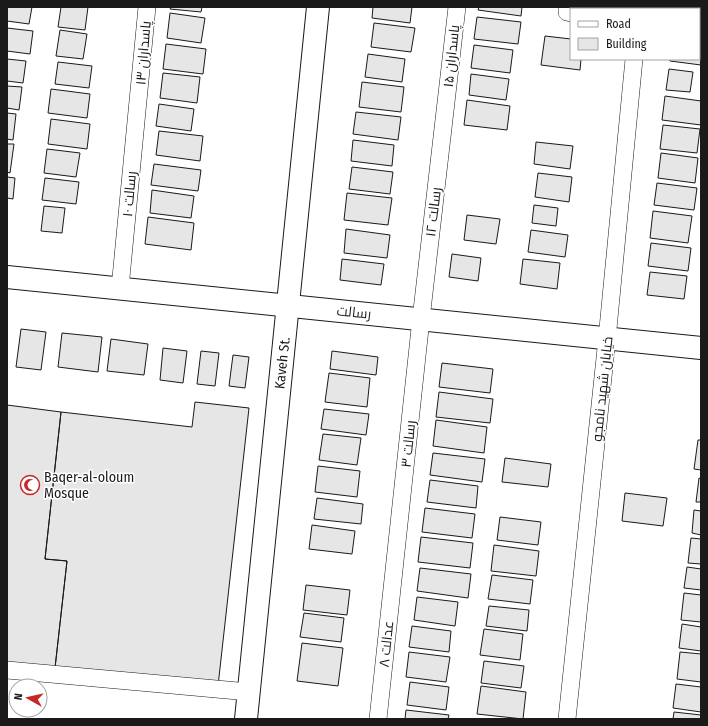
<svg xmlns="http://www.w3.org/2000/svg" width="708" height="726" font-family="'Fira Sans Condensed',Cairo,sans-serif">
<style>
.building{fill:#e6e6e6;stroke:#1a1a1a}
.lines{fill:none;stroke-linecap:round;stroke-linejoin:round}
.street-casing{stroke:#1a1a1a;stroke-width:18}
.secondary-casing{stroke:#1a1a1a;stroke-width:24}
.street{stroke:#fff;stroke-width:17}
.secondary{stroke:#fff;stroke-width:22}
.labels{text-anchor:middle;stroke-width:3;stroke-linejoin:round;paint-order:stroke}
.street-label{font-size:14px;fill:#1a1a1a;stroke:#fff}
.poi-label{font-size:14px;fill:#1a1a1a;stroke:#fff;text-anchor:start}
</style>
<rect width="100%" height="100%" fill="#fff"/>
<!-- building -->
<path class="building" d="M7,7h25l-3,17 -22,-3z
M61,7h27l-3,23 -27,-3z
M171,7h31l-1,5 -31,-3z
M373,7h39l-2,16 -38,-5z
M479,7h43l-1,9 -43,-6z
M170,13l35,5 -4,25 -34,-5z
M477,17l44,5 -3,22 -44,-5z
M374,23l41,5 -4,24 -40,-5z
M7,28l26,3 -3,23 -23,-3z
M60,30l27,4 -4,25 -27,-3z
M545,36l26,3v20h10l-1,11 -39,-5z
M699,39l2,1v25l-31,-4v-2h29z
M166,44l40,5 -3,25 -40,-5z
M474,45l39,5 -3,23 -39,-5z
M368,54l37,5 -3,23 -37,-5z
M7,59l19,2 -3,22 -16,-2z
M58,62l34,4 -3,22 -34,-4z
M669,69l24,3 -3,20 -24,-2z
M163,73l37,4 -3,26 -37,-5z
M471,74l38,5 -3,21 -37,-5z
M362,82l42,5 -3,25 -42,-5z
M7,86l15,1 -3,23 -12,-2z
M51,89l39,5 -3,24 -39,-5z
M665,96l36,5v24l-39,-5z
M467,100l43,6 -3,24 -43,-5z
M159,104l35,5 -3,22 -35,-5z
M356,112l45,5 -3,23 -45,-6z
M7,113l9,1 -3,26 -6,-1z
M51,119l39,5 -3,25 -39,-5z
M663,125l37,4 -3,24 -37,-4z
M159,131l44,5 -3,25 -44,-6z
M353,140l41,5 -2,21 -41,-5z
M536,142l37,4 -3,23 -36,-5z
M7,144h7l-4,29 -3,-1z
M47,149l33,4 -4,24 -32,-4z
M661,153l37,5 -3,25 -37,-5z
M154,164l47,6 -3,21 -47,-6z
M352,167l41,5 -3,22 -41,-5z
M538,173l34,4 -3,25 -34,-5z
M7,177l8,1 -2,21 -6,-1z
M45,178l34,4 -3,22 -34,-4z
M657,183l40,5 -3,22 -40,-5z
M152,190l42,6 -3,22 -41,-5z
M347,193l45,5 -4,27 -44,-5z
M534,205l24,3 -2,18 -24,-3z
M44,206l21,2 -3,25 -21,-2z
M653,211l39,5 -4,27 -38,-5z
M467,215l33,4 -4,25 -32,-4z
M148,217l46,6 -3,27 -46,-6z
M346,229l44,6 -3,23 -43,-5z
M531,230l37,5 -3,22 -37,-5z
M651,243l40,5 -3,23 -40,-5z
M452,254l29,4 -3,23 -29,-4z
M342,259l42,5 -3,21 -41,-5z
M523,259l37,4 -3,26 -37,-5z
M650,272l37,4 -3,23 -37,-4z
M21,329l25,3 -5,38 -25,-3z
M62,333l40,4 -4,35 -40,-5z
M111,339l37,5 -4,31 -37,-4z
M163,348l24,3 -4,32 -23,-3z
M201,351l18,2 -4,33 -18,-2z
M332,351l46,6 -2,18 -46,-6z
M233,355l16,2 -4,31 -16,-2z
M442,363l51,6 -3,24 -51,-6z
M329,373l41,5 -3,29 -42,-5z
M439,392l54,7 -3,24 -54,-6z
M195,402l54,6 -31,278 -163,-18 12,-107 -22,-2 16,-147 131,15z
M7,405l54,7 -16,147 22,2 -12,107 -48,-5z
M324,409l45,5 -3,21 -45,-6z
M436,420l51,7 -3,26 -51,-7z
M323,434l38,4 -4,27 -38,-5z
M698,440h3v30l-7,-1z
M433,453l52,6 -3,23 -52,-7z
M505,458l46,6 -3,23 -46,-5z
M318,466l42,5 -3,26 -42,-5z
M699,478l2,1v23h-5z
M430,480l48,6 -2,22 -49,-6z
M625,493l42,5 -4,28 -41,-5z
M317,498l46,6 -2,20 -47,-5z
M425,508l50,6 -3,24 -50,-6z
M694,510l7,1v24l-9,-2z
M500,517l41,5 -3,23 -41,-5z
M312,525l43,6 -3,23 -43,-5z
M421,537l52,6 -3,25 -52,-6z
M691,538l10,1v25l-13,-1z
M494,545l45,6 -3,25 -45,-5z
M687,567l14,2v21l-17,-2z
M420,568l51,6 -3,24 -51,-7z
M492,575l41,5 -3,24 -42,-5z
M306,585l44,5 -3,25 -44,-5z
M684,593l17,2v27l-20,-2z
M417,597l41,5 -3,24 -41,-6z
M489,606l40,4 -2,21 -41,-5z
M304,613l40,5 -3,24 -41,-5z
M682,624l19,3v24l-22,-3z
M412,626l39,5 -2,21 -40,-5z
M484,629l39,5 -3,26 -40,-5z
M302,643l41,5 -5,38 -41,-5z
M409,652l41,5 -4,25 -40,-5z
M680,652l21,2v28l-24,-3z
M484,661l40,5 -3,22 -40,-5z
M410,682l39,5 -3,23 -39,-5z
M676,684l25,3v25l-28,-4z
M481,686l45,6 -3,27 -46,-5z
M406,710l43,5 -1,4h-43z
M674,712l27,3v4h-28z"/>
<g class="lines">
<defs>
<path id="street" d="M567,7v5l4,1
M699,25h2
M120,288l27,-281
M7,670l242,22
M378,719l43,-400 36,-312
M567,719l40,-380 27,-280"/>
<path id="secondary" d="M7,277l694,71
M246,719l72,-712"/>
</defs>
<!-- street casing -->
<use href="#street" class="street-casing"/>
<!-- secondary casing -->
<use href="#secondary" class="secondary-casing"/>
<!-- street -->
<use href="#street" class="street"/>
<!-- secondary -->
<use href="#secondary" class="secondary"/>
</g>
<!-- icons -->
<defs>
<symbol id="mosque-ring" viewBox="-11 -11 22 22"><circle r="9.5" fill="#fff" stroke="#c62828" stroke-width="1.5"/><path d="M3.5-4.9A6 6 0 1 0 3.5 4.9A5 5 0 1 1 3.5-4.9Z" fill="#c62828"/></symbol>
</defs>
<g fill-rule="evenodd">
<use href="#mosque-ring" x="19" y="474" width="22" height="22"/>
</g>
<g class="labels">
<!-- street labels -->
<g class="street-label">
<text transform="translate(143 53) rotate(-85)" y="5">پاسداران ۱۳</text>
<text transform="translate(451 56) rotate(-84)" y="5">پاسداران ۱۵</text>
<text transform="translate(129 194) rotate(-85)" y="5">رسالت ۱۰</text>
<text transform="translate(433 212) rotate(-83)" y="5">رسالت ۱۲</text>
<text transform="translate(354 312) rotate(6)" y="5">رسالت</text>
<text transform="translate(282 363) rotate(-84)" y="5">Kaveh St.</text>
<text transform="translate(602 389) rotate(-84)" y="5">خیابان شهید نامجو</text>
<text transform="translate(408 444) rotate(-84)" y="5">رسالت ۳</text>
<text transform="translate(386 644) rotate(-84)" y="5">عدالت ۸</text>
</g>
<!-- poi labels -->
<g class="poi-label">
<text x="44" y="482">Baqer-al-oloum<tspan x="44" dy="16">Mosque</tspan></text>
</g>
</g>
<!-- border -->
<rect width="708" height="726" fill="none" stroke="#1a1a1a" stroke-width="16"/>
<!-- legend -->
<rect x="570" y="8" width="130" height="52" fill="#ffffff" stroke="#a3a3a3"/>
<rect x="578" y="21" width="20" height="6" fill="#ffffff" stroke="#a3a3a3"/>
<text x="606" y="28" font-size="12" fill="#1a1a1a">Road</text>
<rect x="578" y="38" width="20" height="12" fill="#e6e6e6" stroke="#a3a3a3"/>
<text x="606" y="48" font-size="12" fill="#1a1a1a">Building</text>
<!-- north arrow -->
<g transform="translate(28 698) rotate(278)"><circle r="19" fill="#ffffff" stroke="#a3a3a3"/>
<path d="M0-3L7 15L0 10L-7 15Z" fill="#c62828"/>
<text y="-6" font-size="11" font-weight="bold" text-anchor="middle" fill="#1a1a1a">N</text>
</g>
</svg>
